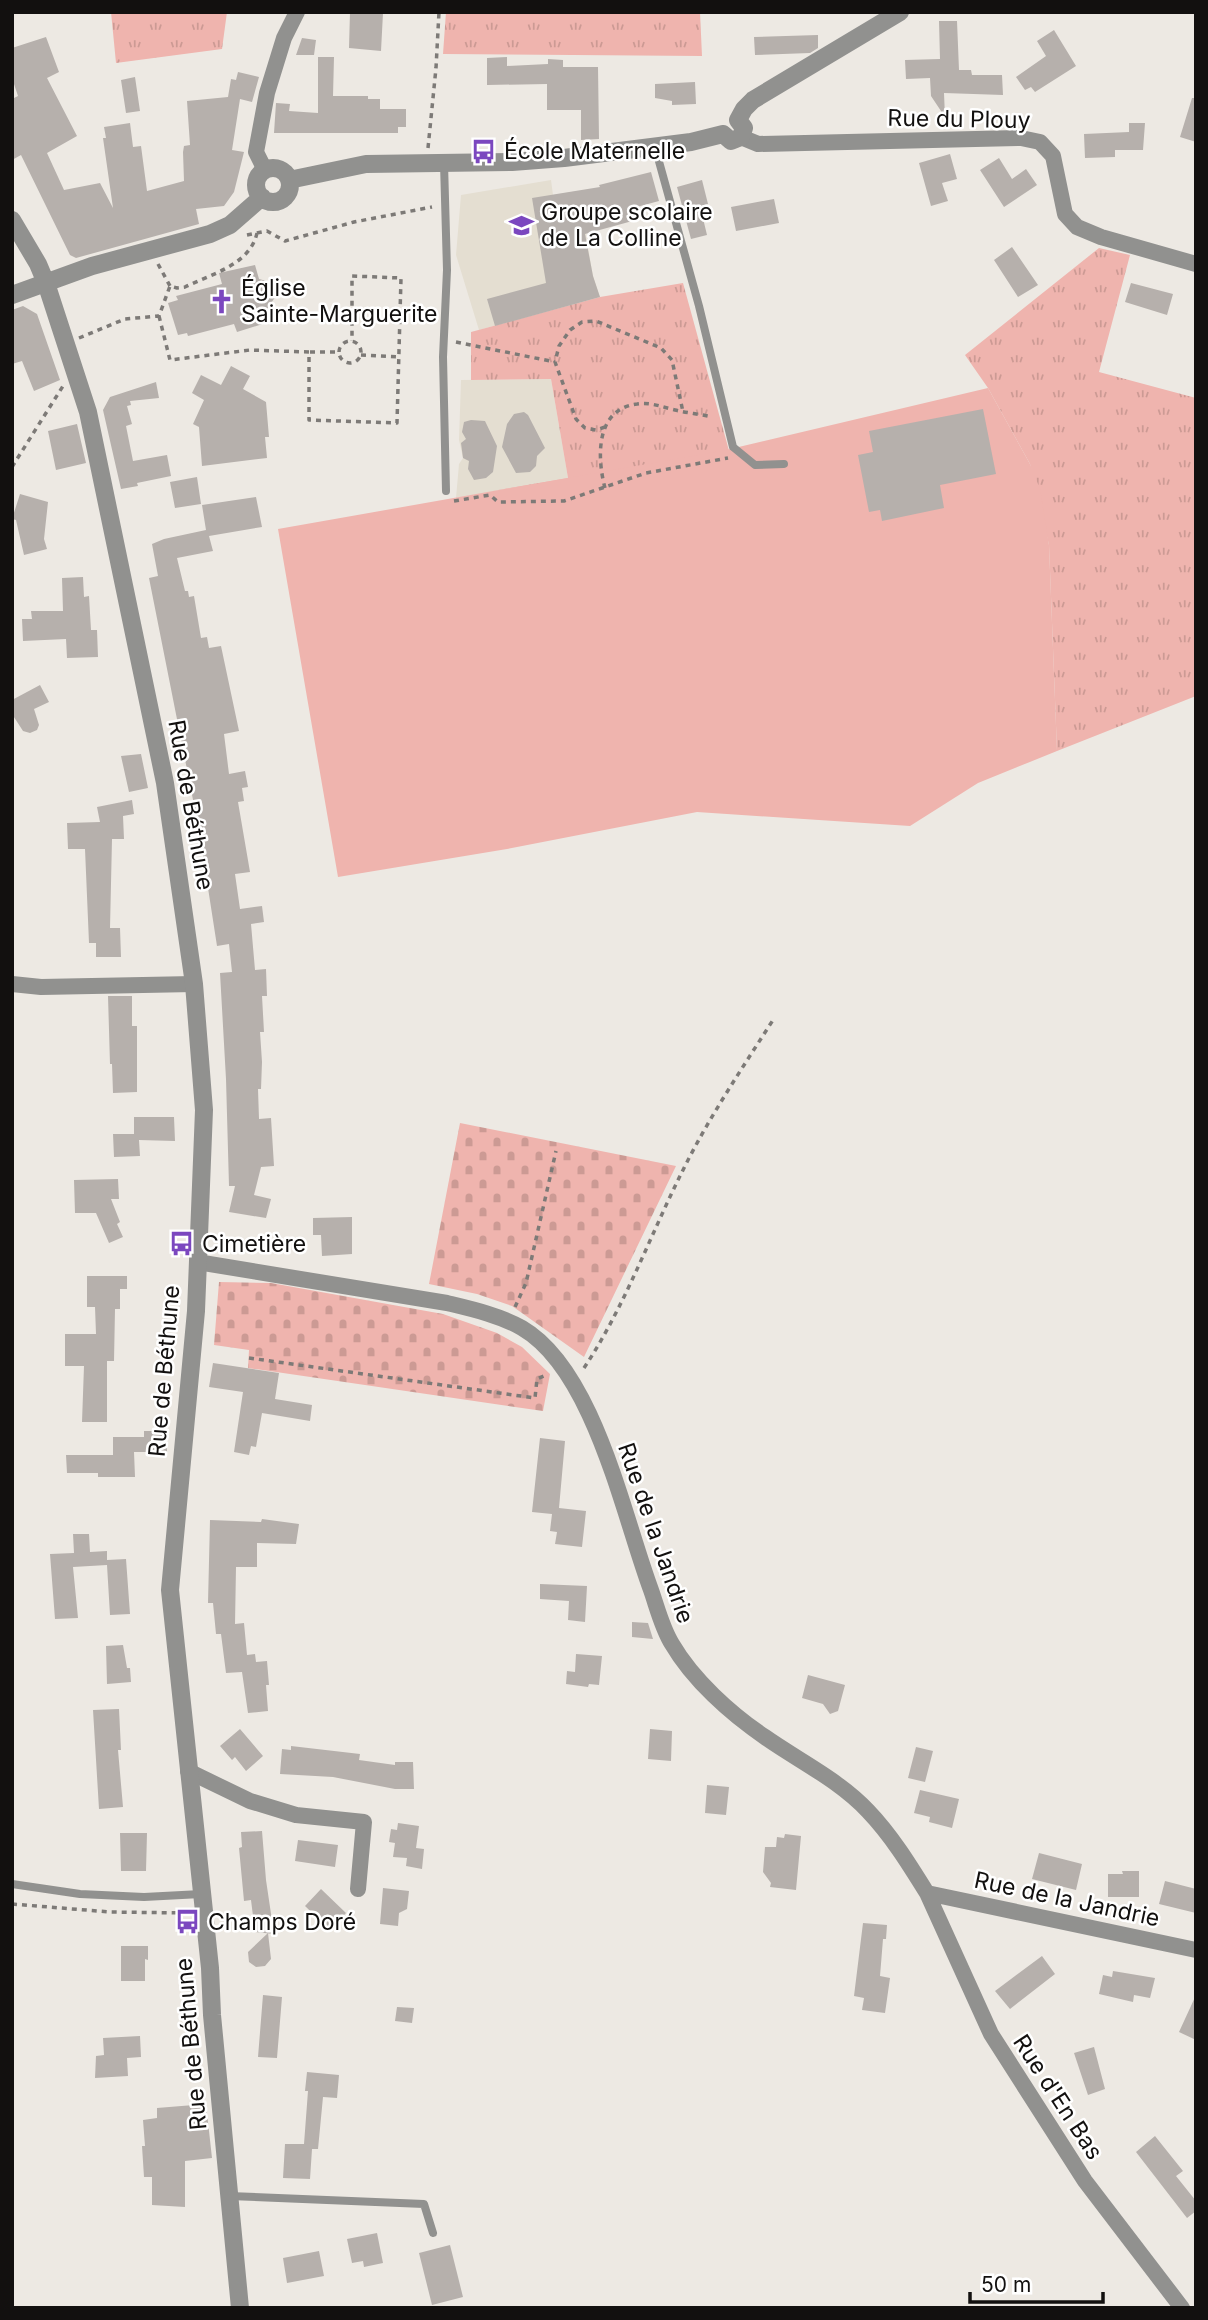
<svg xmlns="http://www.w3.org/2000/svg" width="1208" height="2320" font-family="Inter,sans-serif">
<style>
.built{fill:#e4ded1}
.grass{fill:url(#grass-tufts)}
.cemetery{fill:url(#cemetery-stones)}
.pitch{fill:#efb4ae}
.building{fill:#b6b0ac}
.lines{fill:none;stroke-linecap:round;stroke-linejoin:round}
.path{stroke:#7d7a77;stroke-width:3.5;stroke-dasharray:5 5;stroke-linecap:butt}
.service{stroke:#91918f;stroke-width:8}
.minor{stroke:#91918f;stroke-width:16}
.tertiary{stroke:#91918f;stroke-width:18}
.labels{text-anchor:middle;stroke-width:5;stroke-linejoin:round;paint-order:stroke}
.street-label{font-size:23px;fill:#12100f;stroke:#fff}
.poi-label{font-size:23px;fill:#12100f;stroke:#fff;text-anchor:start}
</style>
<defs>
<pattern id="grass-tufts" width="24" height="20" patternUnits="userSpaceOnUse" patternTransform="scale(1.75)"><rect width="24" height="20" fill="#efb4ae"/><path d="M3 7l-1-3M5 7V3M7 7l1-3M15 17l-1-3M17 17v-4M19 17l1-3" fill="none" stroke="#cc9a94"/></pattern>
<pattern id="cemetery-stones" width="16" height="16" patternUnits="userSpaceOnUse" patternTransform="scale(1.75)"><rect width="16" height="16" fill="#efb4ae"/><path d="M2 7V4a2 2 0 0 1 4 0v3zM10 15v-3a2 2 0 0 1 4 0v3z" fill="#cc9a94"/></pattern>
</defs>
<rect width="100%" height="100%" fill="#ede9e3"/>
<!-- built -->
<path class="built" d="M551,180l2,15 25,-4 15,85 7,21 -121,33 -23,-75 5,-60z
M551,379l17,99 -112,20 3,-34 4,-6 -4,-18 2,-60z"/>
<!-- grass -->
<path class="grass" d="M111,12h116l-5,37 -106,14z
M446,12h254l2,44 -259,-2z
M1099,248l31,7 -31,117 97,26v298l-139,55 -8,-206 -19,-81 -42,-76 -23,-33z
M683,283l48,175 -239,33 76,-13 -17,-99 -80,1v-48l129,-35z"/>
<!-- cemetery -->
<path class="cemetery" d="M460,1123l216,43 -92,191 -72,-51 -35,-12 -48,-10z
M219,1282l52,1 172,31 54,19 25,14 28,27 -7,37 -295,-43 1,-18 -35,-5z"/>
<!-- pitch -->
<path class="pitch" d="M988,388l42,76 10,25 9,56 8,206 -79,32 -68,43 -213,-14 -190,37 -169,28 -60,-348 448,-79z"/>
<!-- building -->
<path class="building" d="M350,12l33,1 -2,38 -32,-3z
M939,21h18l2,49h12l1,5h30l1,20 -59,-2 1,24 -14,-21 -1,-18 -24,1 -1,-19 35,-1z
M1054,30l22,36 -41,26 -4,-5 -6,3 -9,-13 30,-21 -9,-15z
M818,35v13l-8,5 -55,2 -1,-18z
M46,37l13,35 -12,6 30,58 -30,17 17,37 36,-7 13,25 -10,-70h3l-2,-11 26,-4 3,24 8,-1 6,45 37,-10 -1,-29 1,-6 6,-1 -3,-44 41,-4 3,-18 5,1 2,-8 21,5 -7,25 -12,-3 -8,51 12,2 -10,40 -10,14 -28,3 3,15 -123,34 -6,-3 -49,-100 -9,5v-61l6,-3 -6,-18v-30z
M302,38l14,2 -2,15h-18z
M318,57h16l-1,39h35v3h12v10h26v18h-8v6h-124l2,-30 14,1 -1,7 29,2z
M507,57v9l41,-2v-5l15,1v7h35l1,72 -18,1v-30h-34v-26l-60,1v-27z
M135,77l5,34 -14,2 -5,-33z
M695,82l1,22 -24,1v-4l-17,-3v-14z
M1192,98h4v44l-16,-5z
M1129,123h16l-2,27h-28v7l-30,1 -1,-24 45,-2z
M950,154l7,25 -15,4 6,18 -17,5 -12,-43z
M999,158l13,21 14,-10 11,16 -33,22 -24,-37z
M651,172l8,29 -26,7 3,12 -51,14 8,42 7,21 -105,29 -8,-27 59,-16 -14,-85 68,-11 -1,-2z
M702,180l6,24 -8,2 7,29 -16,4 -14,-52z
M774,199l5,24 -43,8 -5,-24z
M1012,247l26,38 -20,12 -24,-37z
M255,265l4,14 15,4 3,5v6l-9,14 4,13 -35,11 -3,-8 -46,12 -1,-3 -9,2 -10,-32 10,-3 -2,-4 46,-12 -3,-11z
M1131,283l42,11 -6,21 -42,-13z
M23,306l14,8 23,66 -26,11 -12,-30 -10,3v-54z
M231,366l19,10 -7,13 23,13 3,35h-4l2,21 -65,8 -3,-39 -6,-3 11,-24 -12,-7 9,-18 20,10z
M156,382l3,16 -29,3 1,4 -4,1 5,18 -6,2 7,35 34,-6 4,21 -34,7 1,3 -17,3 -18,-79 7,-13z
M983,409l13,65 -56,11 4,23 -62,13 -2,-11 -11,2 -11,-57 15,-3 -4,-21z
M524,412l4,3 17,33 -8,8 -1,10 -6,6 -14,1 -14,-26 5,-23 7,-10z
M471,420l14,1 12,25 -4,26 -7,6 -12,2 -6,-11 1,-8 -6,-3 -2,-15 5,-4 -4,-7 2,-10z
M77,424l9,39 -30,7 -8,-39z
M197,477l4,27 -26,4 -5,-26z
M20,494l28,8 -4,37 3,10 -23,6 -8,-35 -4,-1z
M256,497l6,30 -53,9 4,15 -36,7 8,33h3l1,6 5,-1 7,42 6,-1 2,11 12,-2 18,85 -15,3 5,40 16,-3 3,16 -6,1 2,13 -6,1 12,70 -15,2 5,35 22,-3 2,16 -13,2 4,46 11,-1 1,27h-5l2,36h-4l2,30 -1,27h-3l1,30 12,-1 3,48 -13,1 -7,28 17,4 -5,19 -37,-6 6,-26h-6l-3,-107 -6,-106 12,-1 -3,-28 -12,2 -18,-116 -50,-252 9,-2 -6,-32 12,-5 42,-9 -4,-25z
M83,577l1,20 5,-1 2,34h6l1,27 -31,1 -1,-19 -43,2 -1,-22h10l-1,-8h32l-1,-33z
M40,685l9,17 -15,7 5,16 -2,5 -7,3 -7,-2 -11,-17v-14z
M141,754l7,34 -19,4 -8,-36z
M132,800l2,14 -11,2 1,23h-12l-2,89h10l1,29h-25v-14h-7l-4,-94h-17l-1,-26 33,-1 -3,-15z
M108,996h24v30h5v66l-24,1 -1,-29h-2z
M134,1117h40l1,24 -36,-1 1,16 -26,1 -1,-23h21z
M118,1179l1,20h-8l9,23 -3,2 6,13 -14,6 -13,-30h-21l-1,-33z
M352,1217v37l-30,2 -1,-21h-8v-17z
M87,1276h40v13h-7v20h-5l-1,52h-7v61h-25l2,-56h-19v-32h31l-1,-27h-8z
M213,1363l66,10 -4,26 37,6 -2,16 -48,-8 -6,34 -5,-1 -2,9 -15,-3 9,-60 -34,-5z
M144,1431h23v21h-33l1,25h-37v-4h-31l-1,-18h47v-18h31z
M540,1438l25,3 -6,67 27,3 -4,36 -27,-3 2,-12 -7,-1 2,-17 -20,-2z
M262,1519l37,5 -3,20 -39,-1v24h-21l-1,57 9,-1 3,32 8,-1 1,8 11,-1 2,24h-3l2,26 -20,2 -6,-41 -16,1 -5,-39h-5l-3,-31h-5l2,-83 51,2z
M73,1534h16l1,18 17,-1v9l19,-1 4,55 -20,1 -3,-50 -34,2 5,51 -23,1 -5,-65 24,-1z
M540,1584l47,2 -2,36 -17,-2 1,-19 -29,-2z
M632,1622l16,1 5,16 -21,-2z
M123,1645l4,23h3l1,14 -24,2 -1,-38z
M576,1654l26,2 -3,29 -10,-1 -1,3 -22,-3 1,-13 8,1z
M808,1675l37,10 -7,26 -8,3 -7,-10 -21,-6z
M119,1709l2,41h-3l5,57 -24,2 -6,-99z
M240,1729l23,27 -17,15 -11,-14 -3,3 -12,-14z
M650,1729l22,2 -1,30 -23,-2z
M291,1746l69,8 -1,6 36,5v-3h18l1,27h-19l-62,-12 -53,-3 2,-25 9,1z
M916,1747l17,4 -8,31 -17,-4z
M707,1785l22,2 -3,28 -21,-2z
M920,1790l39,9 -7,29 -23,-6 1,-5 -16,-4z
M398,1823l21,3 -3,22 8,1 -2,20 -16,-3 1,-8 -14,-1 2,-14 -6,-1 2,-13 6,1z
M262,1831l4,49 8,54 -19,-2 -4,-32 -7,1 -5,-53 3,-1 -1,-15z
M120,1833h27l-1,38h-25z
M785,1834l16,2 -5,54 -26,-3 1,-4 -8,-11 2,-25h11l1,-10 7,1z
M298,1840l40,5 -3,22 -40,-6z
M1039,1853l43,11 -6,26 -44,-11z
M1122,1871h17v26h-31v-23h15z
M1165,1881l31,8v24l-37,-9z
M383,1888l26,3 -2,18 -8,4 -1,13 -18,-2z
M321,1889l25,24 -16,17 -25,-24z
M863,1923l24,2 -1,14h-3l-3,37 10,2 -5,35 -23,-3 2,-12 -10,-2z
M268,1933l3,26 -6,7 -9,1 -7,-5 -1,-10z
M121,1946h27v14l-3,-1v22h-24z
M1042,1956l13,18 -45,35 -15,-18z
M1113,1971l42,7 -5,20 -16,-3 -1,7 -34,-8 4,-19 9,2z
M263,1995l19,2 -5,61 -19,-1z
M1196,1995v45l-17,-8z
M397,2007l17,1 -2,15 -17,-2z
M140,2036l1,21 -14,1 1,18 -33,2 1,-22 8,-1 -1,-17z
M1094,2047l11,42 -17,6 -14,-42z
M307,2072l32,3 -2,23 -14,-1 -5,52h-6l-2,30 -27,-1 2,-34h19l4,-53h-3z
M206,2104l6,54 -27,3v46l-33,-2v-28h-8l-2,-31h3l-2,-26 14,-2v-10z
M1155,2136l28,35 -7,5 20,25v10l-9,7 -51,-66z
M377,2233l6,30 -19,4 -1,-6 -11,2 -5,-24z
M450,2245l13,52 -31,8 -13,-52z
M319,2251l5,25 -37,7 -4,-25z"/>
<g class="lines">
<!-- path -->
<path class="path" d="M428,148l8,-80 3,-56
M247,235l20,-4 18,10 69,-19 78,-15
M158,264l12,22
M159,316l11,44 80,-10 59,2v68l88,3 4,-145 -49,-2v65
M79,338l46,-19 34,-3 11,-30 7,2 8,-1c26,-13 65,-22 72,-54
M339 352a11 11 0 1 1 22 0a11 11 0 1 1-22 0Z
M456,342l99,20
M310,352h29
M361,355l38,2
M605,427l-9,3 -11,-2 -9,-9 -21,-57 4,-16 11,-16 12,-8 14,-1 65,27 11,12 11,52
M12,467l51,-81
M605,488c-8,-30 -10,-79 32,-84 14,-2 25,3 38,6 12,3 25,4 37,7
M454,501l36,-6 8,7 66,-1 82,-28 82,-15
M515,1307l11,-24 30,-132
M249,1358l286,40 2,-19 11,-5
M584,1368c40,-60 66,-132 98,-196 26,-53 59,-102 91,-152
M12,1904l98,8 77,1"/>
<!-- service -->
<path class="service" d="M655,147l44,159 34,141 22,18 29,-1
M444,163l3,107 -4,87 3,134
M12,1884l68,10 64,3 57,-3
M229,2196l195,8 9,29"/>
<!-- minor -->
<path class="minor" d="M741,137l17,7 263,-6 19,4 13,14 12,58 12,13 24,10 95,27
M265,170l-9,-18 11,-59 17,-55 13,-26
M12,984l29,3 153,-3
M197,1262l250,41c25,6 52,12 75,25 72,42 101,187 129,262 6,17 11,38 21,54 21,36 59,70 93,93 34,24 74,43 103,74 23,24 41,53 59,82l269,57
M188,1771l62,30 46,14 68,7 -6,67
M927,1893l64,141 94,147 97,127"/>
<!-- tertiary -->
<path class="tertiary" d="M738,120l6,-11 9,-9 147,-88
M723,134l8,7 10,-4 3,-9 -6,-8
M256 185a17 17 0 1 1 34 0a17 17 0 1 1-34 0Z
M289,180l77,-16 146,-2 52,-4 127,-16 32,-8
M12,220l26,44 8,19 42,129 77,371 29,201 10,126 -8,201 -26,279 40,378 2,47 28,293
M12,295l80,-29 118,-32 20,-9 32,-28"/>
</g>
<!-- icons -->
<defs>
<symbol id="bus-bare" viewBox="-9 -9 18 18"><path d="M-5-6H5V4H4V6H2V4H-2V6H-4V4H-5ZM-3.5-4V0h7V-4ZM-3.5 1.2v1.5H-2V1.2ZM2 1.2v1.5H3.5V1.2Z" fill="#7b47bf" stroke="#fff" stroke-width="2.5" paint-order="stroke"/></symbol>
<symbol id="school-bare" viewBox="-9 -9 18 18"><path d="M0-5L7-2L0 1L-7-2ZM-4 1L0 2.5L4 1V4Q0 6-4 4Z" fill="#7b47bf" stroke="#fff" stroke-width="2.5" paint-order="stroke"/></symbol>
<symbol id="church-bare" viewBox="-9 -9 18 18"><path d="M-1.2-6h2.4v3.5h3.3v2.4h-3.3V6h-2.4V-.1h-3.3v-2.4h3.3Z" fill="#7b47bf" stroke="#fff" stroke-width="2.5" paint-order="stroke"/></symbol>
</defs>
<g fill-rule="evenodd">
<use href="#bus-bare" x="466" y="134" width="35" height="35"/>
<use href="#school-bare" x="504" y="208" width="35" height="35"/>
<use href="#church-bare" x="204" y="284" width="35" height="35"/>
<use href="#bus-bare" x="164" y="1226" width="35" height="35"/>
<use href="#bus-bare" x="170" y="1904" width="35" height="35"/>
</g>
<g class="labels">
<!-- street labels -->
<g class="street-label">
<text transform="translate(959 119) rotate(1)" y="8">Rue du Plouy</text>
<text transform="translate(191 805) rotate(80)" y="8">Rue de Béthune</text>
<text transform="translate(164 1371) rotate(-85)" y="8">Rue de Béthune</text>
<text transform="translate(656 1533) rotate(71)" y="8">Rue de la Jandrie</text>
<text transform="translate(1067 1899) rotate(12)" y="8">Rue de la Jandrie</text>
<text transform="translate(191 2044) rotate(-95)" y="8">Rue de Béthune</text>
<text transform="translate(1058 2097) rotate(57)" y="8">Rue d'En Bas</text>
</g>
<!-- poi labels -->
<g class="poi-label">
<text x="504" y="159">École Maternelle</text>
<text x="541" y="220">Groupe scolaire<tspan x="541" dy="26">de La Colline</tspan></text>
<text x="241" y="296">Église<tspan x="241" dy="26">Sainte-Marguerite</tspan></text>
<text x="202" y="1252">Cimetière</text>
<text x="208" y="1930">Champs Doré</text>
</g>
</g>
<!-- border -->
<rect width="1208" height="2320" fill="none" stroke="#12100f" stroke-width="28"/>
<!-- scale -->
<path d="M970 2292v10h133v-10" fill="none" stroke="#12100f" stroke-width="3.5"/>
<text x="981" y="2292" font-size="21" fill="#12100f" stroke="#ffffff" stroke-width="5" paint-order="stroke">50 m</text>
</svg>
